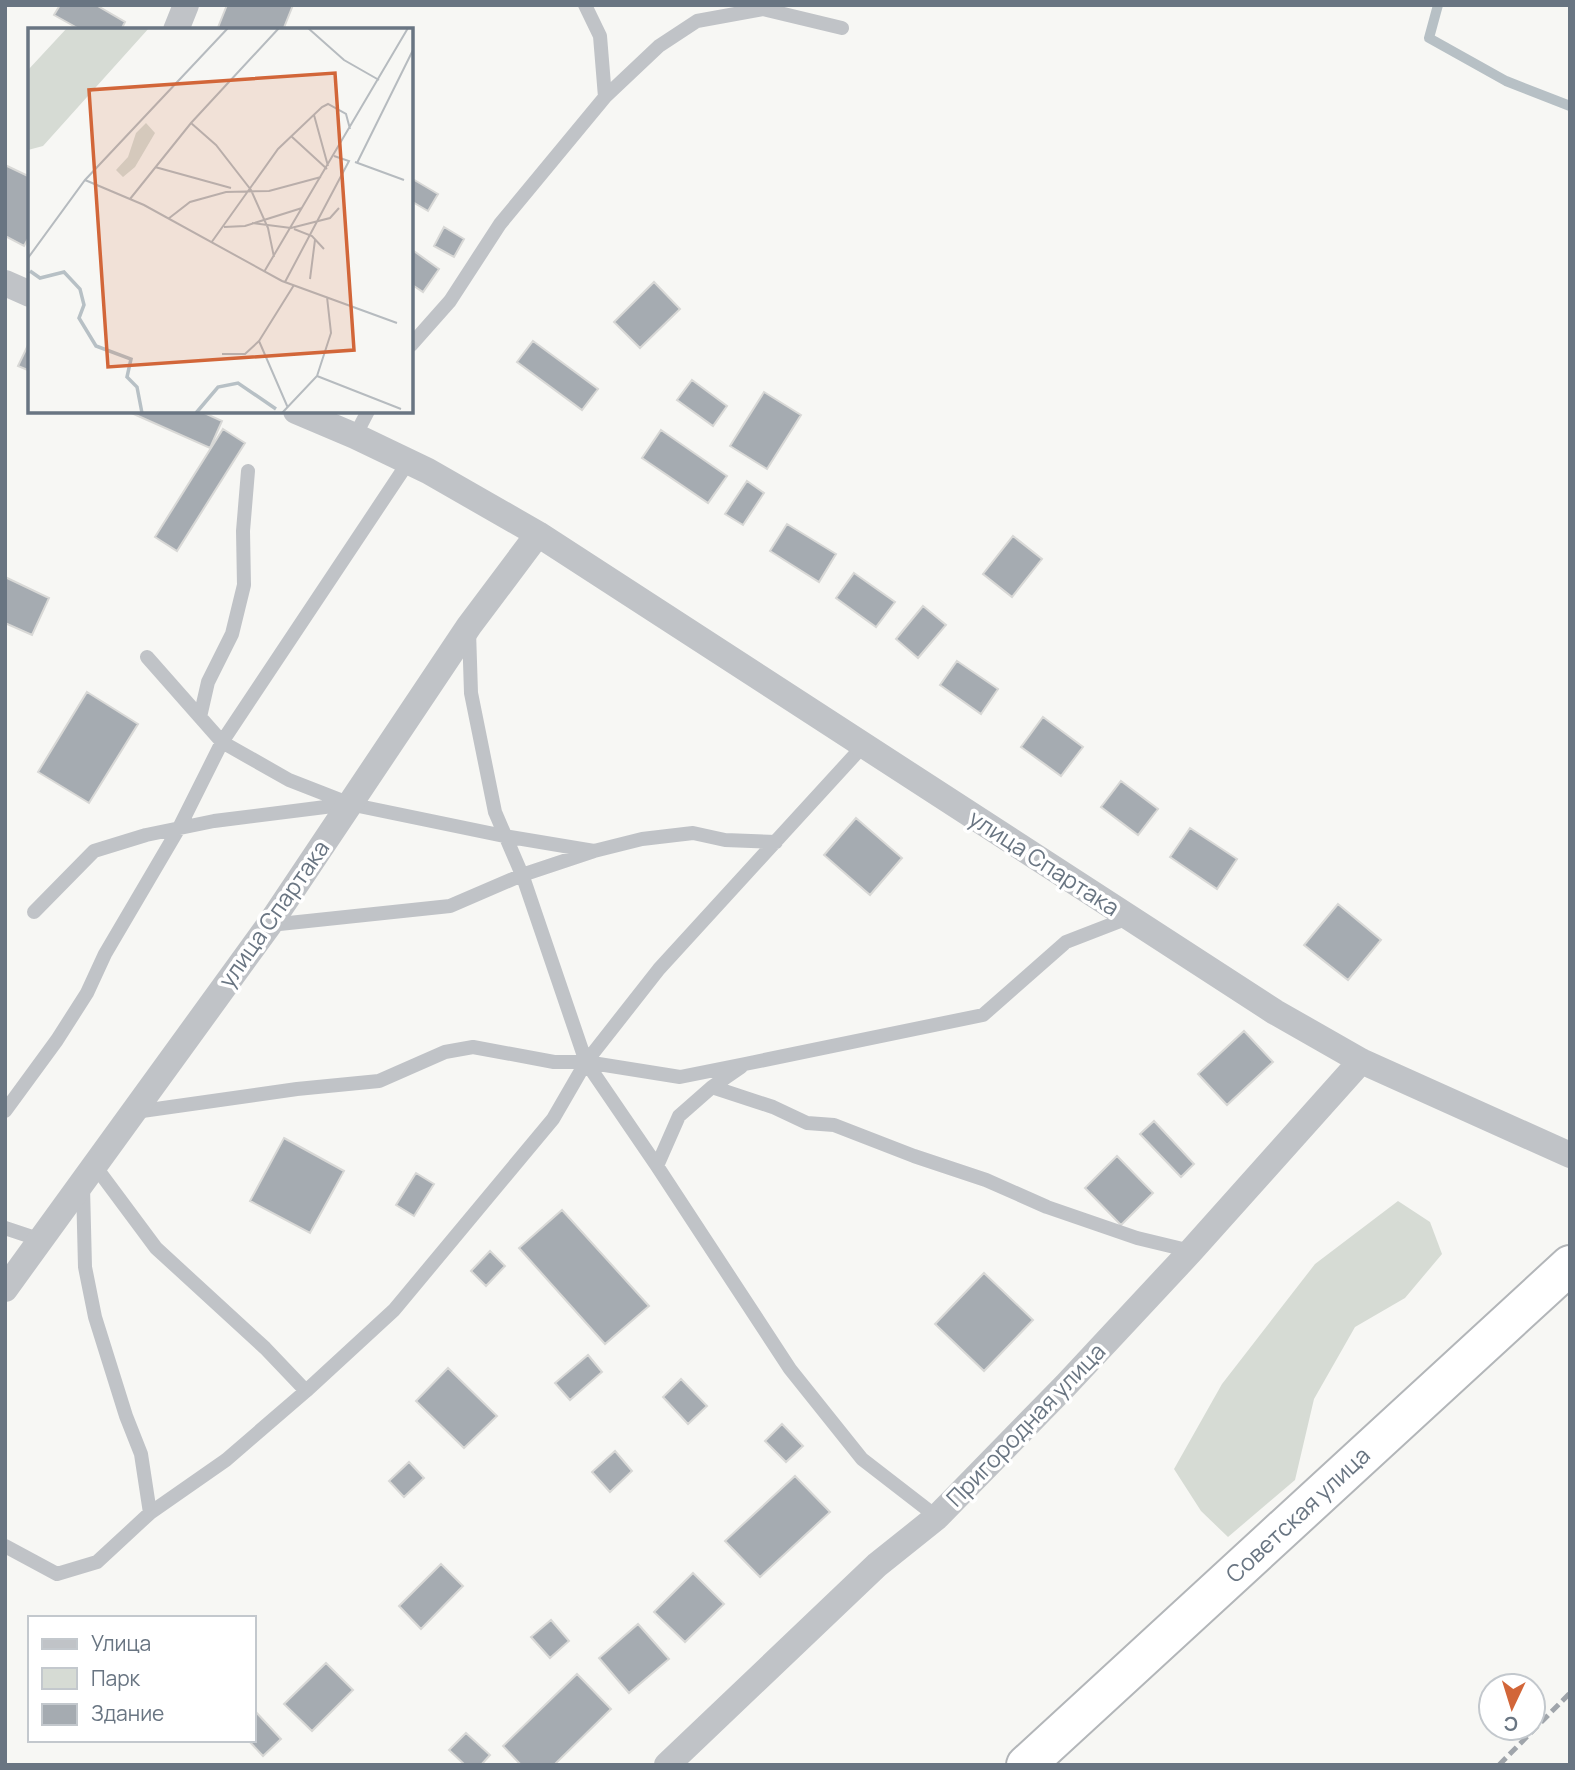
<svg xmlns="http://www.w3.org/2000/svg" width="1575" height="1770" font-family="Manrope,sans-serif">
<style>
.green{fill:#d6dbd4}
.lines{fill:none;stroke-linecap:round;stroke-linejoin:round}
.stream{stroke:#b7c0c5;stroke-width:10}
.building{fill:#a5abb1;stroke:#d8d8d6;stroke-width:2}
.highway-casing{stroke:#b3b6b9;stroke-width:42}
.lane{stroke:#c0c3c7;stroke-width:14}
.street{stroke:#c0c3c7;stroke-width:26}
.highway{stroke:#fff;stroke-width:38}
.rail{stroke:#a0a5ab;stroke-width:5;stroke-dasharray:10 5;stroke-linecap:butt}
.labels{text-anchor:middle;stroke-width:7;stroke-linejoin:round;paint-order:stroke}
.street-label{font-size:23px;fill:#697582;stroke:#fff}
.inset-river{fill:none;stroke:#b7c0c5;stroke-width:3.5}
.inset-road{fill:none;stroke:#b6bbbf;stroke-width:2}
.view{fill:#d26639;fill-opacity:0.15;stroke:#d26639;stroke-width:3.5}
.inset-edge{fill:none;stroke:#697582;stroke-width:3.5}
</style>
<rect width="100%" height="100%" fill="#f7f7f4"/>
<!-- green -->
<path class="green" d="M1398,1201l32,21 12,32 -37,44 -50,29 -41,72 -19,81 -67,57 -27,-26 -27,-42 48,-85 93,-120z"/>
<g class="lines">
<!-- stream -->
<path class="stream" d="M1438,5l-9,33 77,43 64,25"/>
</g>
<!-- building -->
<path class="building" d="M60,5h36l29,17 -4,8h-40l-27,-15z
M227,5h66l-10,25h-66z
M5,165l25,12v58l-6,11 -19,-10z
M411,178l27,16 -10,17 -17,-10z
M444,227l20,12 -10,18 -20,-11z
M411,249l28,20 -16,23 -12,-8z
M654,282l26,27 -40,39 -26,-26z
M30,341v30l-12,-5z
M533,341l65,48 -16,21 -65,-48z
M692,380l35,26 -14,20 -36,-26z
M764,392l37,23 -34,54 -37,-23z
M127,411h73l22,10 -12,27z
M223,429l22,14 -68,108 -22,-14z
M661,430l66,46 -19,27 -66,-45z
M747,481l17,12 -21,32 -18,-11z
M787,524l49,30 -17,28 -49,-31z
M1013,536l29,23 -30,38 -29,-23z
M854,573l41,29 -19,25 -40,-29z
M5,577l44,21 -17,37 -27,-12z
M923,606l23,19 -28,33 -22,-19z
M957,661l41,28 -17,25 -41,-29z
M87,692l51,32 -49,79 -51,-31z
M1043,717l40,30 -22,29 -40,-29z
M1121,781l37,28 -20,26 -37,-28z
M856,818l46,40 -32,37 -46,-40z
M1190,828l47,31 -20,30 -47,-32z
M1338,904l43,36 -33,40 -44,-35z
M1244,1031l29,31 -46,43 -29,-31z
M1154,1121l40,43 -13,13 -41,-43z
M284,1138l60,33 -34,62 -60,-32z
M1117,1156l36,37 -32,32 -36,-37z
M416,1173l18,11 -20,32 -18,-11z
M562,1210l87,96 -44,38 -86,-96z
M490,1251l15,15 -19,20 -15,-15z
M984,1273l49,47 -49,51 -49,-47z
M588,1355l14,17 -32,28 -15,-17z
M448,1368l49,48 -33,32 -48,-47z
M681,1379l26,27 -19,18 -25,-27z
M782,1424l21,22 -17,16 -21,-21z
M615,1451l17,20 -22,21 -18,-20z
M409,1462l15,16 -20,19 -15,-16z
M795,1476l35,36 -70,65 -35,-36z
M441,1564l22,22 -42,43 -22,-23z
M693,1573l31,31 -39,38 -31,-30z
M551,1620l18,21 -19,17 -19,-21z
M638,1624l31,35 -40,34 -30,-35z
M326,1663l27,27 -41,41 -28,-27z
M577,1674l34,35 -57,56h-33l-18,-19z
M254,1710l27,29 -18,17 -15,-16h6z
M466,1733l24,22 -9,10h-16l-16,-15z"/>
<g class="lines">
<defs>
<path id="highway" d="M1026,1765l544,-500"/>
</defs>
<!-- highway casing -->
<use href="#highway" class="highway-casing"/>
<!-- lane -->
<path class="lane" d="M605,97l54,-51 38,-25 66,-12 79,19
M411,345l39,-44 50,-77 105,-127 -5,-61 -15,-31
M355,436l13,-25
M469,631l2,62 24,119 28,65 63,185 71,104 133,203 72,90 75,58
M147,657l75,85 67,38 59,23
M200,717l8,-35 24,-48 12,-49 -1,-54 5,-60
M34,912l60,-61 52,-16 68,-14 135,-17 155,32 90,15
M270,925l180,-19 72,-31 72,-24 48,-12 51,-6 32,7 51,2
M712,1087l61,20 34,16 27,2 80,31 72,24 61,27 90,31 54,13
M5,1111l52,-71 30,-47 18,-39 74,-126 43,-86 187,-281
M135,1112l162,-23 82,-8 66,-29 28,-5 81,15h32l94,15 65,-13 238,-49 83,-73 62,-24
M95,1166l61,82 109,100 41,43
M657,1166l22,-50 33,-29 29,-20
M83,1187l2,80 10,50 31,99 15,38 9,59
M5,1228l36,12
M5,1546l52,28 40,-12 53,-49 76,-53 80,-69 88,-81 159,-191 33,-57 73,-93 204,-223"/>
<!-- street -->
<path class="street" d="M176,30l10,-25
M5,283l25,11
M296,411l59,25 73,35 110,63 737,478 86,49 209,94
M5,1289l264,-364 200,-299 69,-92
M667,1765l210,-200 60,-48 129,-132 125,-134 170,-190"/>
<!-- highway -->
<use href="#highway" class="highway"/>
<!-- rail -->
<path class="rail" d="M1499,1765l71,-72"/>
</g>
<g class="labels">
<!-- street labels -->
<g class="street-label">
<text transform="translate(1044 863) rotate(33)" y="8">улица Спартака</text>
<text transform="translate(274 914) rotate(-55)" y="8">улица Спартака</text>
<text transform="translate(1026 1425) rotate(-46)" y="8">Пригородная улица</text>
<text transform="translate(1298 1515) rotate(-43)" y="8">Советская улица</text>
</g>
</g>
<!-- overview -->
<g transform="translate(28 28)">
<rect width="385" height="385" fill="#f7f7f4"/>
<path d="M39,0h82l-106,118 -15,4v-80zM118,95l9,10 -20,34 -12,10 -7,-7 12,-13 8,-24z" fill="#d6dbd4"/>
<path class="inset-river" d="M2,243l10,7 24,-6 16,17 4,16 -5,13 17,28 35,13 -4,18 10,10 5,26M168,385l22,-26 20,-4 38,26"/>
<path class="inset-road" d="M280,0l36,32 35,20M286,87l14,51M163,95l25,22 35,45 17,38 6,29M263,108l36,33M327,134l49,18M329,135l56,-113M127,139l76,21M57,152l59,25 138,76 115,42M102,171l61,-76 88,-95M140,191l22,-17 36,-10 43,-1 52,-14M224,195l39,5 39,-10 9,-10M196,199l21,-1 57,-18M266,201l18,7 12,13M183,215l67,-94 44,-42 6,-3 18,10 4,15M0,230l57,-78 143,-152M236,244l144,-244M282,251l5,-39M257,254l64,-121 -15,-5M194,326h23l14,-13M289,348l84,33M260,380l-29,-67 35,-56M254,385l35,-37 14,-43 -4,-36"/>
<path class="view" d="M307,45l19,277 -246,17 -19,-277z"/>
<rect width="385" height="385" class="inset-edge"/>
</g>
<!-- border -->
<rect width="1575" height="1770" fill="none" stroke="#697582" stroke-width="14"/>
<!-- legend -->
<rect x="28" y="1616" width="228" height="126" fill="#ffffff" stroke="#c3c8cd" stroke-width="2"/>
<rect x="42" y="1639" width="35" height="10" fill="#c0c3c7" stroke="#c3c8cd" stroke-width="2"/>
<text x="91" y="1651" font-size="21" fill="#697582">Улица</text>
<rect x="42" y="1668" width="35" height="21" fill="#d6dbd4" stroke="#c3c8cd" stroke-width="2"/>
<text x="91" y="1686" font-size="21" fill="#697582">Парк</text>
<rect x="42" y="1704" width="35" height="21" fill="#a5abb1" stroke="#c3c8cd" stroke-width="2"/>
<text x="91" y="1721" font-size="21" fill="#697582">Здание</text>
<!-- north arrow -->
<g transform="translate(1512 1707) rotate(184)"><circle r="33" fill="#ffffff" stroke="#c3c8cd" stroke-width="2"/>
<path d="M0-5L12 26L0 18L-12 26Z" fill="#d26639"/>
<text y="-10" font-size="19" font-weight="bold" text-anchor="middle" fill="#697582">С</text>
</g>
</svg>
